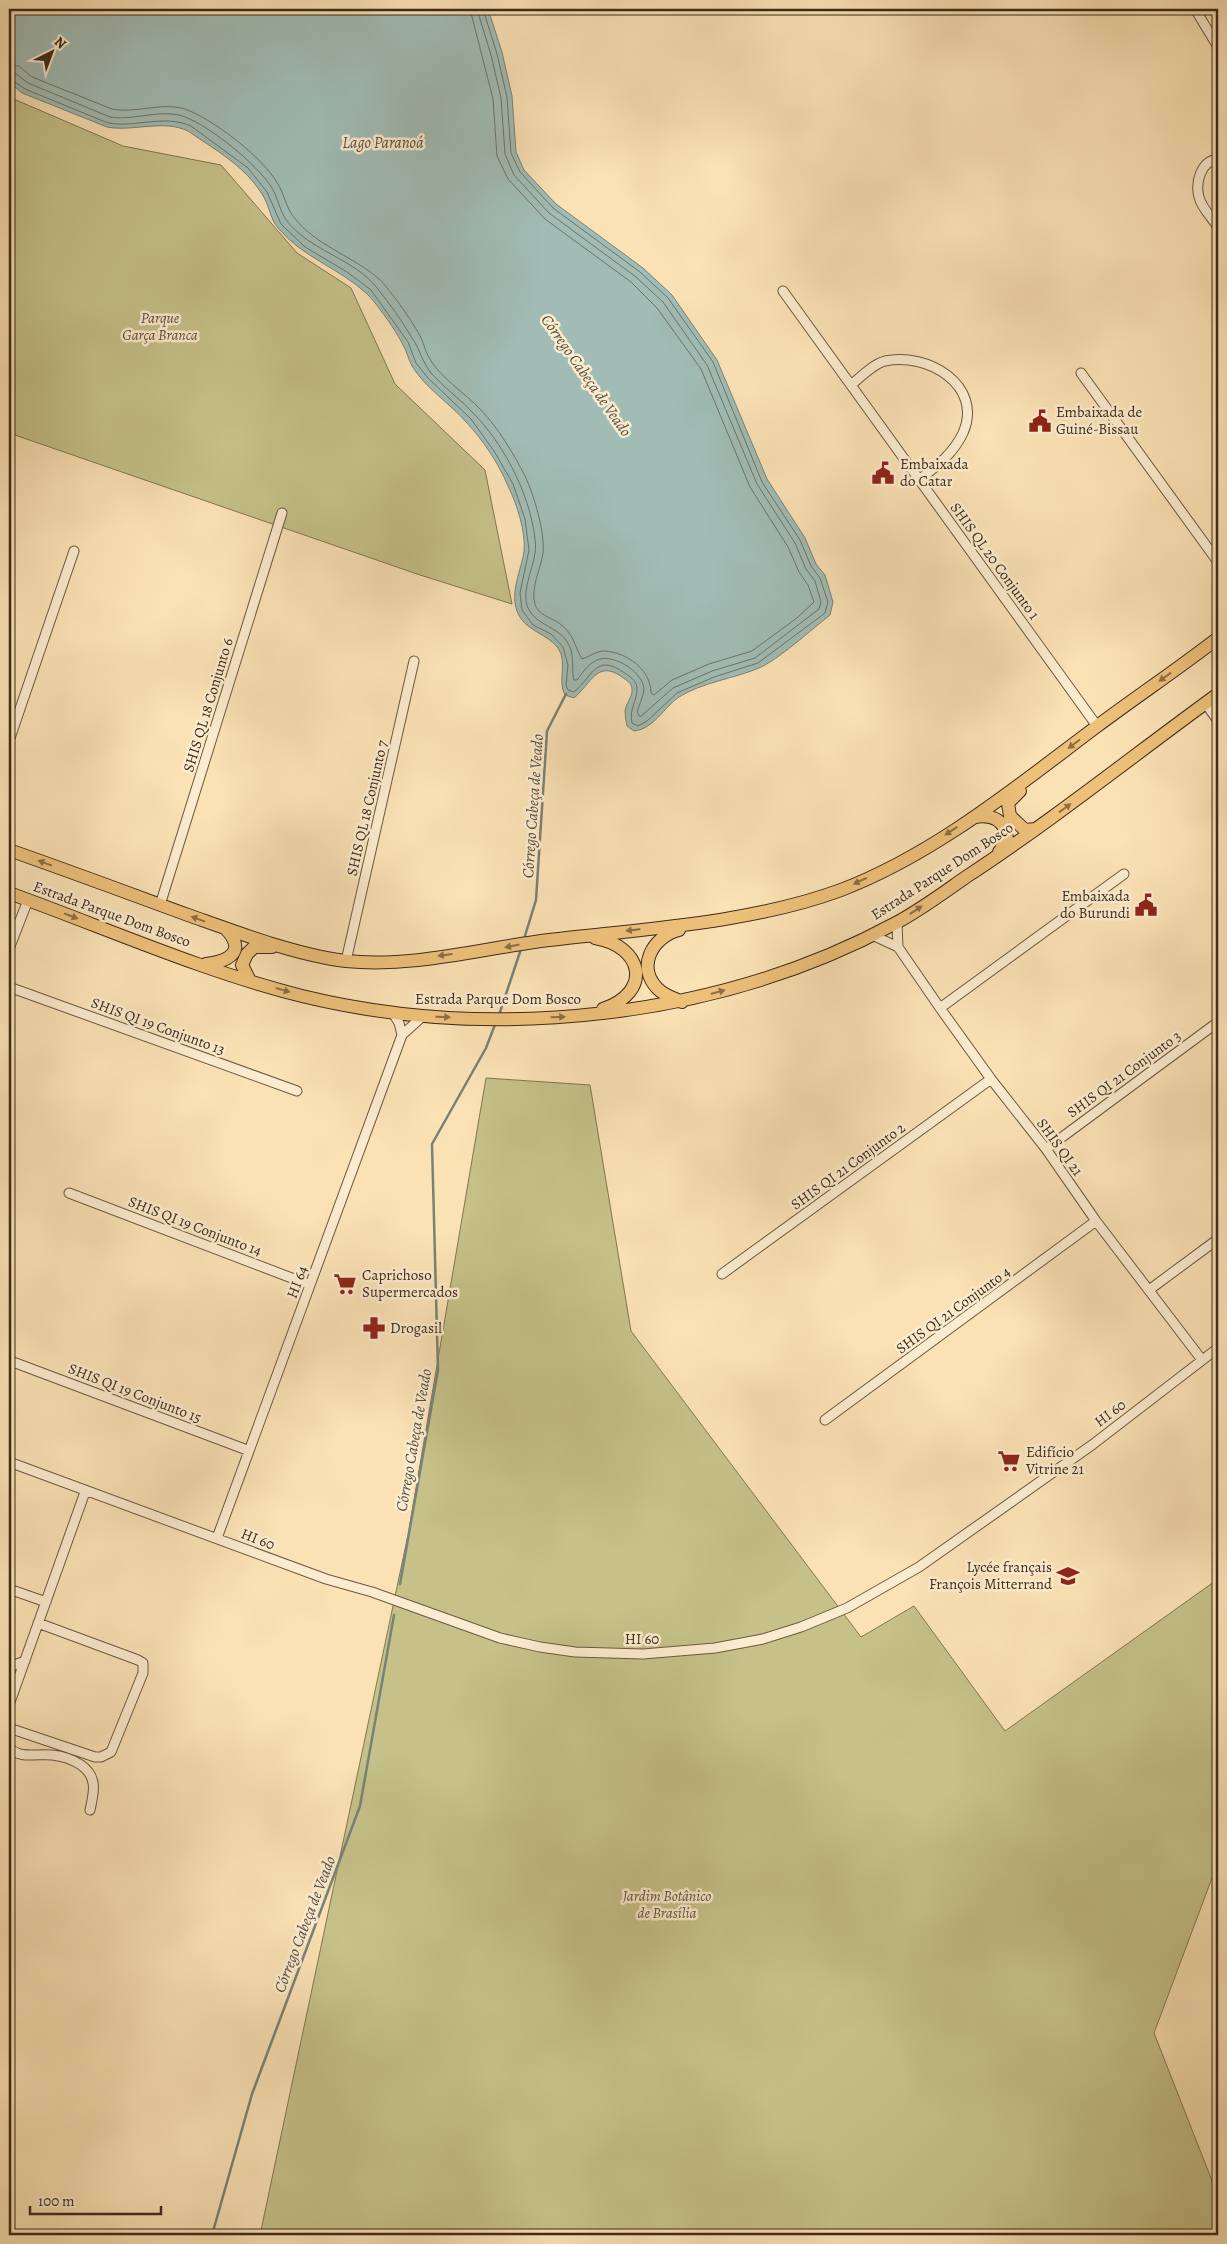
<svg xmlns="http://www.w3.org/2000/svg" width="1227" height="2244" font-family="Alegreya,serif">
<style>
.green{fill:#c5c189;stroke:#817652}
.water{fill:#a0bcb5;stroke:#788277}
.lines{fill:none;stroke-linecap:round;stroke-linejoin:round}
.shore{stroke:#6e7368;stroke-width:1}
.stream{stroke:#788277;stroke-width:2.5}
.street-casing{stroke:#6c5841;stroke-width:11}
.primary-casing{stroke:#3d2a1a;stroke-width:14}
.street{stroke:#fceccf;stroke-width:9}
.primary{stroke:#eec17a;stroke-width:12}
.oneway{fill:#8d6e45}
.labels{text-anchor:middle;stroke-width:5;stroke-linejoin:round;paint-order:stroke}
.park-label{font-size:15px;font-style:italic;fill:#5f5036;stroke:#fceccf}
.poi-label{font-size:15px;fill:#3d2a1a;stroke:#fceccf;text-anchor:start}
.street-label{font-size:15px;fill:#3d2a1a;stroke:#fceccf}
.water-label{font-size:16px;font-style:italic;fill:#564e41;stroke:#fceccf}
</style>
<rect width="100%" height="100%" fill="#fbe2b5"/>
<filter id="stains"><feTurbulence type="fractalNoise" baseFrequency=".004" numOctaves="4"/><feColorMatrix values="0 0 0 0 .2 0 0 0 0 .09 0 0 0 0 .02 0 0 0 .5 -.17"/></filter>
<radialGradient id="worn" r=".72"><stop offset=".6" stop-color="#630" stop-opacity="0"/><stop offset="1" stop-color="#630" stop-opacity=".3"/></radialGradient>
<!-- green -->
<path class="green" d="M9,97l114,49 98,19 76,88 54,35 44,96 90,86 27,134 -92,-29 -411,-142z
M486,1078l104,7 41,246 230,306 53,-31 91,125 213,-152v283l-64,171 64,163v39h-958l148,-700z"/>
<!-- water -->
<path class="water" d="M9,9h479l14,43 10,44 4,56 8,18 32,34 87,64 29,27 45,65 50,119 38,59 11,26 9,11 8,27 -3,13c-18,14 -52,45 -71,53 -26,11 -56,14 -80,29 -15,10 -25,32 -45,34l-7,-5c-1,-5 -2,-11 -2,-15 1,-8 8,-15 7,-22 0,-6 -6,-9 -10,-12 -25,-18 -31,7 -48,21l-9,-3c-8,-14 3,-33 -7,-47 -11,-15 -34,-17 -41,-37 -7,-19 4,-41 7,-59 2,-20 -7,-48 -16,-66 -9,-22 -25,-46 -41,-63 -17,-20 -41,-34 -55,-57 -4,-7 -5,-15 -9,-21 -6,-13 -27,-43 -37,-52 -27,-25 -64,-36 -88,-65 -8,-9 -9,-24 -16,-34 -17,-28 -48,-45 -74,-63 -25,-12 -55,1 -81,-4l-85,-34 -13,-11z"/>
<g class="lines">
<!-- shore -->
<path class="shore" d="M9,65l10,1 13,11 80,32c25,5 54,-9 78,2 29,13 72,46 88,73 6,10 8,23 15,32 21,29 60,40 86,63 11,10 36,46 42,59 3,6 4,12 7,18 12,22 36,36 53,54 18,19 32,43 44,66 9,19 20,56 18,77 -2,15 -13,36 -8,51 3,11 15,13 24,19 15,11 15,22 23,36 7,-2 14,-8 22,-8 23,1 47,19 47,42l3,2 18,-15 37,-16 43,-13 45,-33 17,-16 -6,-17 -9,-13 -11,-25 -38,-60 -49,-118 -44,-61 -26,-26 -86,-63 -37,-40 -11,-23 -4,-57 -23,-90
M9,72l7,2 12,9 82,34c23,4 53,-9 75,0 26,10 72,47 87,71 6,10 8,24 15,33 23,30 68,38 90,67 13,16 25,33 35,50 8,11 10,24 19,35 13,15 31,27 44,42 26,27 47,66 56,102 2,10 6,25 4,36 -2,16 -14,39 -7,55 8,18 33,19 41,37 6,12 2,25 5,35h3c7,-9 11,-17 23,-21 16,-4 44,14 44,31 -1,7 -5,15 -7,22l3,5 33,-29 39,-17 43,-13 64,-49 2,-7 -6,-21 -9,-12 -11,-26 -38,-59 -50,-119 -44,-63 -27,-25 -87,-64 -35,-38 -9,-21 -4,-56 -10,-43 -14,-46
M9,78l16,11 83,34c27,5 56,-9 83,3l57,42 19,24 14,32 24,23 42,25 24,18 37,52 8,21 12,15 43,41 23,32 19,33 12,35 4,31 -9,43 2,17 11,15 18,9 12,13 5,18 -2,20 2,5 6,2c20,-17 22,-40 52,-18 6,4 11,8 11,15 0,13 -8,19 -5,34l6,3 9,-5 30,-28 37,-16 44,-14 67,-50 3,-11 -8,-24 -9,-12 -11,-26 -38,-58 -49,-120 -45,-64 -28,-26 -87,-64 -33,-36 -9,-19 -4,-56 -10,-43 -14,-45"/>
<!-- stream -->
<path class="stream" d="M524,939l12,-39 11,-169 19,-37
M499,1015l22,-66
M400,1584l38,-214 -6,-226 54,-96 10,-26
M212,2235l40,-141 108,-288 34,-191"/>
<defs>
<path id="street" d="M1195,9l23,38
M1218,159c-17,2 -23,23 -19,38 2,10 13,21 19,30
M783,291l314,435
M1081,373l137,189
M851,385c10,-8 22,-21 34,-24 42,-9 99,24 78,72 -10,21 -26,33 -44,47
M1206,704l12,17
M9,741l65,-190
M160,905l122,-392
M897,923l1,24 42,61 51,71 55,70 50,72 106,139
M872,935l26,12
M9,949l19,-49
M346,961l68,-300
M9,987l288,104
M940,1008l184,-134
M393,1013l6,10 3,12
M1046,1149l172,-127
M69,1193l241,92
M722,1274l269,-195
M1149,1290l69,-51
M13,1362l234,88
M825,1420l271,-199
M9,1462l317,117 46,13 128,46 40,9 35,5 68,2 72,-6 48,-9 38,-12 46,-19 72,-41 173,-122 126,-97
M217,1538l185,-503 21,-19
M9,1589l37,13
M9,1667l16,-6
M9,1705l76,-213
M9,1728l86,29h6l10,-5 32,-79v-10l-5,-3 -100,-37
M9,1747c11,13 28,6 43,8 10,1 20,4 29,10 17,12 13,27 9,45"/>
<path id="primary" d="M1020,791l-12,12 2,13 15,14 11,-1
M975,817c17,-3 31,3 32,23l-8,12
M9,850c60,21 119,43 179,65 48,17 108,40 158,46 68,7 137,-13 203,-21 94,-11 203,-17 292,-50 94,-36 175,-103 255,-163 40,-30 82,-58 122,-89
M9,893c97,35 193,78 293,103 193,47 417,22 592,-72 25,-13 49,-31 72,-47 87,-57 168,-122 252,-183
M679,930c-27,7 -43,37 -21,59 7,7 16,9 24,13
M595,938c48,8 58,54 8,71
M206,964c24,-3 41,-13 19,-36
M250,981l-8,-16 5,-11 7,-7h18"/>
</defs>
<!-- street casing -->
<use href="#street" class="street-casing"/>
<!-- primary casing -->
<use href="#primary" class="primary-casing"/>
<!-- street -->
<use href="#street" class="street"/>
<!-- primary -->
<use href="#primary" class="primary"/>
</g>
<!-- one-way arrows -->
<defs><path id="oneway-solid" d="M-6-.8H1V-3.2L6.5 0L1 3.2V.8H-6Z" transform="scale(1.25)"/></defs>
<g class="oneway">
<use href="#oneway-solid" transform="translate(1165 677) rotate(144)"/>
<use href="#oneway-solid" transform="translate(1074 744) rotate(143)"/>
<use href="#oneway-solid" transform="translate(1065 808) rotate(-36)"/>
<use href="#oneway-solid" transform="translate(951 831) rotate(146)"/>
<use href="#oneway-solid" transform="translate(45 863) rotate(-160)"/>
<use href="#oneway-solid" transform="translate(860 881) rotate(155)"/>
<use href="#oneway-solid" transform="translate(916 910) rotate(-34)"/>
<use href="#oneway-solid" transform="translate(71 916) rotate(21)"/>
<use href="#oneway-solid" transform="translate(198 919) rotate(-160)"/>
<use href="#oneway-solid" transform="translate(633 930) rotate(173)"/>
<use href="#oneway-solid" transform="translate(512 946) rotate(169)"/>
<use href="#oneway-solid" transform="translate(445 955) rotate(173)"/>
<use href="#oneway-solid" transform="translate(283 990) rotate(16)"/>
<use href="#oneway-solid" transform="translate(718 992) rotate(-16)"/>
<use href="#oneway-solid" transform="translate(443 1017) rotate(2)"/>
<use href="#oneway-solid" transform="translate(558 1017) rotate(-1)"/>
</g>
<!-- icons -->
<defs>
<symbol id="civic-bare" viewBox="-9 -9 18 18"><path d="M-.6-6.5H3V-4.5H.6V-3L4-1V1h2V6H-6V1h2V-1L-.6-3ZM-1.2 2.5V6h2.4V2.5Z" fill="#8f2418" stroke="#fceccf" stroke-width="2.5" paint-order="stroke"/></symbol>
<symbol id="supermarket-bare" viewBox="-9 -9 18 18"><path d="M-6-5.5h2.5l.6 2H6L4.5 2H-2.5L-4.4-4H-6ZM-1.5 3.2a1.3 1.3 0 1 0 .1 0ZM3 3.2a1.3 1.3 0 1 0 .1 0Z" fill="#8f2418" stroke="#fceccf" stroke-width="2.5" paint-order="stroke"/></symbol>
<symbol id="pharmacy-bare" viewBox="-9 -9 18 18"><path d="M-2-6h4v4h4v4h-4v4h-4v-4h-4v-4h4Z" fill="#8f2418" stroke="#fceccf" stroke-width="2.5" paint-order="stroke"/></symbol>
<symbol id="school-bare" viewBox="-9 -9 18 18"><path d="M0-5L7-2L0 1L-7-2ZM-4 1L0 2.5L4 1V4Q0 6-4 4Z" fill="#8f2418" stroke="#fceccf" stroke-width="2.5" paint-order="stroke"/></symbol>
</defs>
<g fill-rule="evenodd">
<use href="#civic-bare" x="1024" y="405" width="32" height="32"/>
<use href="#civic-bare" x="867" y="457" width="32" height="32"/>
<use href="#civic-bare" x="1130" y="889" width="32" height="32"/>
<use href="#supermarket-bare" x="329" y="1268" width="32" height="32"/>
<use href="#pharmacy-bare" x="358" y="1312" width="32" height="32"/>
<use href="#supermarket-bare" x="993" y="1445" width="32" height="32"/>
<use href="#school-bare" x="1052" y="1560" width="32" height="32"/>
</g>
<g class="labels">
<!-- park labels -->
<g class="park-label">
<text x="160" y="323">Parque<tspan x="160" dy="17">Garça Branca</tspan></text>
<text x="667" y="1901">Jardim Botânico<tspan x="667" dy="17">de Brasília</tspan></text>
</g>
<!-- poi labels -->
<g class="poi-label">
<text x="1056" y="417">Embaixada de<tspan x="1056" dy="17">Guiné-Bissau</tspan></text>
<text x="900" y="469">Embaixada<tspan x="900" dy="17">do Catar</tspan></text>
<text x="1130" y="901" text-anchor="end">Embaixada<tspan x="1130" dy="17">do Burundi</tspan></text>
<text x="362" y="1280">Caprichoso<tspan x="362" dy="17">Supermercados</tspan></text>
<text x="390" y="1333">Drogasil</text>
<text x="1026" y="1457">Edifício<tspan x="1026" dy="17">Vitrine 21</tspan></text>
<text x="1052" y="1572" text-anchor="end">Lycée français<tspan x="1052" dy="17">François Mitterrand</tspan></text>
</g>
<!-- street labels -->
<g class="street-label">
<text transform="translate(995 561) rotate(54)" y="5">SHIS QL 20 Conjunto 1</text>
<text transform="translate(208 705) rotate(-73)" y="5">SHIS QL 18 Conjunto 6</text>
<text transform="translate(367 808) rotate(-77)" y="5">SHIS QL 18 Conjunto 7</text>
<text transform="translate(942 871) rotate(-33)" y="5">Estrada Parque Dom Bosco</text>
<text transform="translate(112 914) rotate(20)" y="5">Estrada Parque Dom Bosco</text>
<text x="498" y="1004">Estrada Parque Dom Bosco</text>
<text transform="translate(158 1026) rotate(20)" y="5">SHIS QI 19 Conjunto 13</text>
<text transform="translate(1124 1074) rotate(-36)" y="5">SHIS QI 21 Conjunto 3</text>
<text transform="translate(1060 1147) rotate(54)" y="5">SHIS QI 21</text>
<text transform="translate(848 1166) rotate(-36)" y="5">SHIS QI 21 Conjunto 2</text>
<text transform="translate(195 1226) rotate(21)" y="5">SHIS QI 19 Conjunto 14</text>
<text transform="translate(297 1282) rotate(-69)" y="5">HI 64</text>
<text transform="translate(953 1310) rotate(-36)" y="5">SHIS QI 21 Conjunto 4</text>
<text transform="translate(135 1393) rotate(21)" y="5">SHIS QI 19 Conjunto 15</text>
<text transform="translate(1110 1413) rotate(-37)" y="5">HI 60</text>
<text transform="translate(258 1539) rotate(21)" y="5">HI 60</text>
<text x="642" y="1644">HI 60</text>
</g>
<!-- water labels -->
<g class="water-label">
<text x="383" y="148">Lago Paranoá</text>
<text transform="translate(587 375) rotate(55)" y="6">Córrego Cabeça de Veado</text>
<text transform="translate(532 806) rotate(-86)" y="6">Córrego Cabeça de Veado</text>
<text transform="translate(413 1440) rotate(-80)" y="6">Córrego Cabeça de Veado</text>
<text transform="translate(304 1924) rotate(-69)" y="6">Córrego Cabeça de Veado</text>
</g>
</g>
<!-- margin -->
<rect width="1227" height="2244" fill="none" stroke="#fbe2b5" stroke-width="30"/>
<rect x="10" y="10" width="1207" height="2224" fill="none" stroke="#3d2a1a" stroke-width="2.5"/>
<rect x="15" y="15" width="1197" height="2214" fill="none" stroke="#3d2a1a"/>
<!-- north arrow -->
<g transform="translate(52 52) rotate(42)" stroke="#fceccf" stroke-width="4" paint-order="stroke">
<path d="M0-4L9 19L0 12L-9 19Z" fill="#3d2a1a"/>
<text y="-8" font-size="14" font-weight="bold" text-anchor="middle" fill="#3d2a1a">N</text>
</g>
<!-- scale -->
<path d="M30 2206v8h131v-8" fill="none" stroke="#3d2a1a" stroke-width="2.5"/>
<text x="38" y="2206" font-size="15" fill="#3d2a1a" stroke="#fceccf" stroke-width="4" paint-order="stroke">100 m</text>
<rect width="100%" height="100%" filter="url(#stains)"/>
<rect width="100%" height="100%" fill="url(#worn)"/>
</svg>
